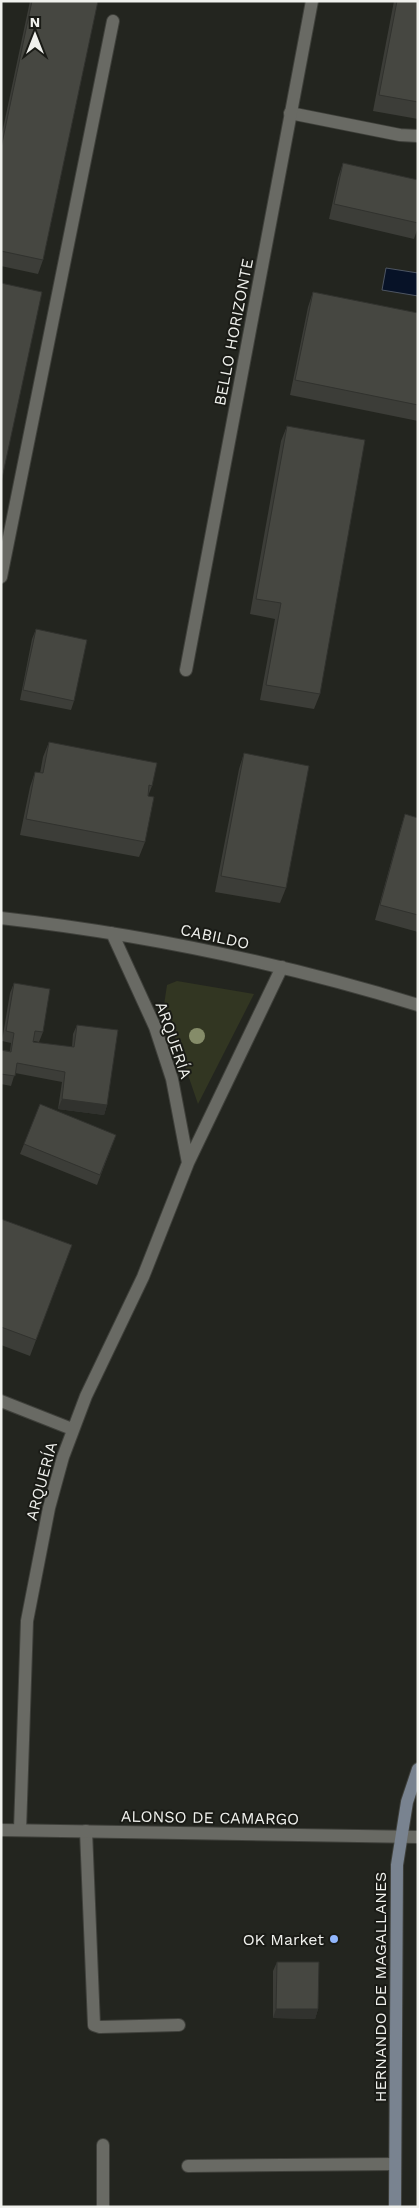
<svg xmlns="http://www.w3.org/2000/svg" width="419" height="2208" font-family="'Work Sans',sans-serif">
<style>
.green{fill:#323622}
.water{fill:#071227;stroke:#4d5562}
.lines{fill:none;stroke-linecap:round;stroke-linejoin:round}
.service-casing{stroke:#3f403b;stroke-width:14}
.minor-casing{stroke:#3f403b;stroke-width:14}
.tertiary-casing{stroke:#3f403b;stroke-width:14}
.secondary-casing{stroke:#3f403b;stroke-width:14}
.service{stroke:#696a64;stroke-width:12}
.minor{stroke:#696a64;stroke-width:12}
.tertiary{stroke:#696a64;stroke-width:12}
.secondary{stroke:#798390;stroke-width:12}
.tree{fill:#858c69}
.wall{fill:#3c3d38}
.shaded-wall{fill:#31322e}
.building{fill:#464741;stroke:#31322e}
.poi-dot{fill:#92b7fd;stroke:#1a1b16;stroke-width:2}
.labels{text-anchor:middle;stroke-width:4;stroke-linejoin:round;paint-order:stroke}
.street-label{font-size:16px;fill:#f0f1ed;stroke:#1a1b16}
.poi-label{font-size:16px;fill:#f0f1ed;stroke:#1a1b16;text-anchor:end}
</style>
<rect width="100%" height="100%" fill="#23251f"/>
<!-- green -->
<path class="green" d="M177,981l77,13 -56,110 -34,-99 3,-20z"/>
<!-- water -->
<path class="water" d="M386,268l32,5v23l-36,-6z"/>
<g class="lines">
<defs>
<path id="service" d="M290,113l110,22 18,1
M1,577l112,-556"/>
<path id="minor" d="M186,670l126,-669
M1,918c141,16 281,45 417,87
M112,933l43,94 17,52 16,84
M1,1401l71,28
M20,1830l7,-209 22,-113 14,-51 23,-61 57,-119 45,-114 94,-196
M86,1831l8,194 6,2 79,-2
M103,2145v62
M188,2166l207,-2"/>
<path id="tertiary" d="M1,1830l417,7"/>
<path id="secondary" d="M395,2207l2,-342 10,-63 11,-33"/>
</defs>
<!-- service casing -->
<use href="#service" class="service-casing"/>
<!-- minor casing -->
<use href="#minor" class="minor-casing"/>
<!-- tertiary casing -->
<use href="#tertiary" class="tertiary-casing"/>
<!-- secondary casing -->
<use href="#secondary" class="secondary-casing"/>
<!-- service -->
<use href="#service" class="service"/>
<!-- minor -->
<use href="#minor" class="minor"/>
<!-- tertiary -->
<use href="#tertiary" class="tertiary"/>
<!-- secondary -->
<use href="#secondary" class="secondary"/>
</g>
<!-- trees -->
<circle class="tree" cx="197" cy="1036" r="8"/>
<!-- wall -->
<path class="wall" d="M30,1h68l-55,259 -5,14 -37,-8v-128z
M394,1h24v118l-45,-8z
M343,163l75,17v47l-4,12 -85,-20 9,-41z
M313,292l105,21v108l-128,-26 18,-88z
M287,426l33,268 -6,15 -54,-9 15,-81 -25,-5 31,-173z
M36,629l38,72 -3,9 -51,-10 12,-61z
M49,742l103,44 -4,10 -3,46 -6,15 -119,-22 10,-48 5,-15 5,1 3,-16z
M244,753l42,135 -6,15 -65,-11 24,-123z
M405,814l13,4v114l-43,-12 25,-90z
M14,983l29,49 -4,10 -5,-1 -1,1 39,5 1,-13 4,-9 30,80 -3,10 -46,-6 4,-27 -47,-9 -4,13 -10,-2v-34l9,1 1,-8 -9,-2 8,-48z
M116,1135l-19,50 -77,-31 4,-10z
M1,1219l71,26 -42,111 -29,-11z
M277,1962l41,47 -3,10 -42,-1v-47z"/>
<!-- shaded-wall -->
<path class="shaded-wall" d="M62,1099l45,6 -3,10 -46,-6z
M276,2009h42l-3,10 -42,-1z"/>
<!-- building -->
<path class="building" d="M32,1h66l-55,259 -42,-9v-103z
M397,1h21v101l-39,-7z
M343,163l75,17v43l-84,-19z
M1,283l41,9 -41,191z
M313,292l105,21v92l-123,-25z
M287,426l78,14 -45,254 -54,-9 15,-82 -25,-4z
M36,629l51,11 -13,61 -51,-11z
M49,742l108,21 -5,23 -3,-1 -1,11 6,1 -9,45 -119,-23 9,-47 8,1z
M244,753l65,13 -23,122 -65,-12z
M405,814l13,4v97l-38,-10z
M14,983l36,6 -7,43 -8,-1 -2,11 41,5 3,-22 41,5 -11,75 -45,-6 3,-27 -48,-9 -2,13 -14,-2v-24l10,2 3,-19 -8,-2z
M40,1104l76,31 -16,40 -76,-31z
M1,1219l71,26 -36,95 -35,-13z
M277,1962h42l-1,47h-42z"/>
<!-- markers -->
<circle class="poi-dot" cx="334" cy="1939" r="5"/>
<g class="labels">
<!-- street labels -->
<g class="street-label">
<text transform="translate(233 332) rotate(-79)" y="6">BELLO HORIZONTE</text>
<text transform="translate(215 936) rotate(12)" y="6">CABILDO</text>
<text transform="translate(174 1040) rotate(71)" y="6">ARQUERÍA</text>
<text transform="translate(41 1481) rotate(-75)" y="6">ARQUERÍA</text>
<text transform="translate(210 1817) rotate(1)" y="6">ALONSO DE CAMARGO</text>
<text transform="translate(380 1987) rotate(-90)" y="6">HERNANDO DE MAGALLANES</text>
</g>
<!-- poi labels -->
<g class="poi-label">
<text x="324" y="1945">OK Market</text>
</g>
</g>
<!-- border -->
<rect width="419" height="2208" fill="none" stroke="#f0f1ed" stroke-width="5"/>
<!-- north arrow -->
<g transform="translate(35 35)" stroke="#1a1b16" stroke-width="4" paint-order="stroke">
<path d="M0-4L9 19L0 12L-9 19Z" fill="#f0f1ed"/>
<text y="-8" font-size="14" font-weight="bold" text-anchor="middle" fill="#f0f1ed">N</text>
</g>
</svg>
